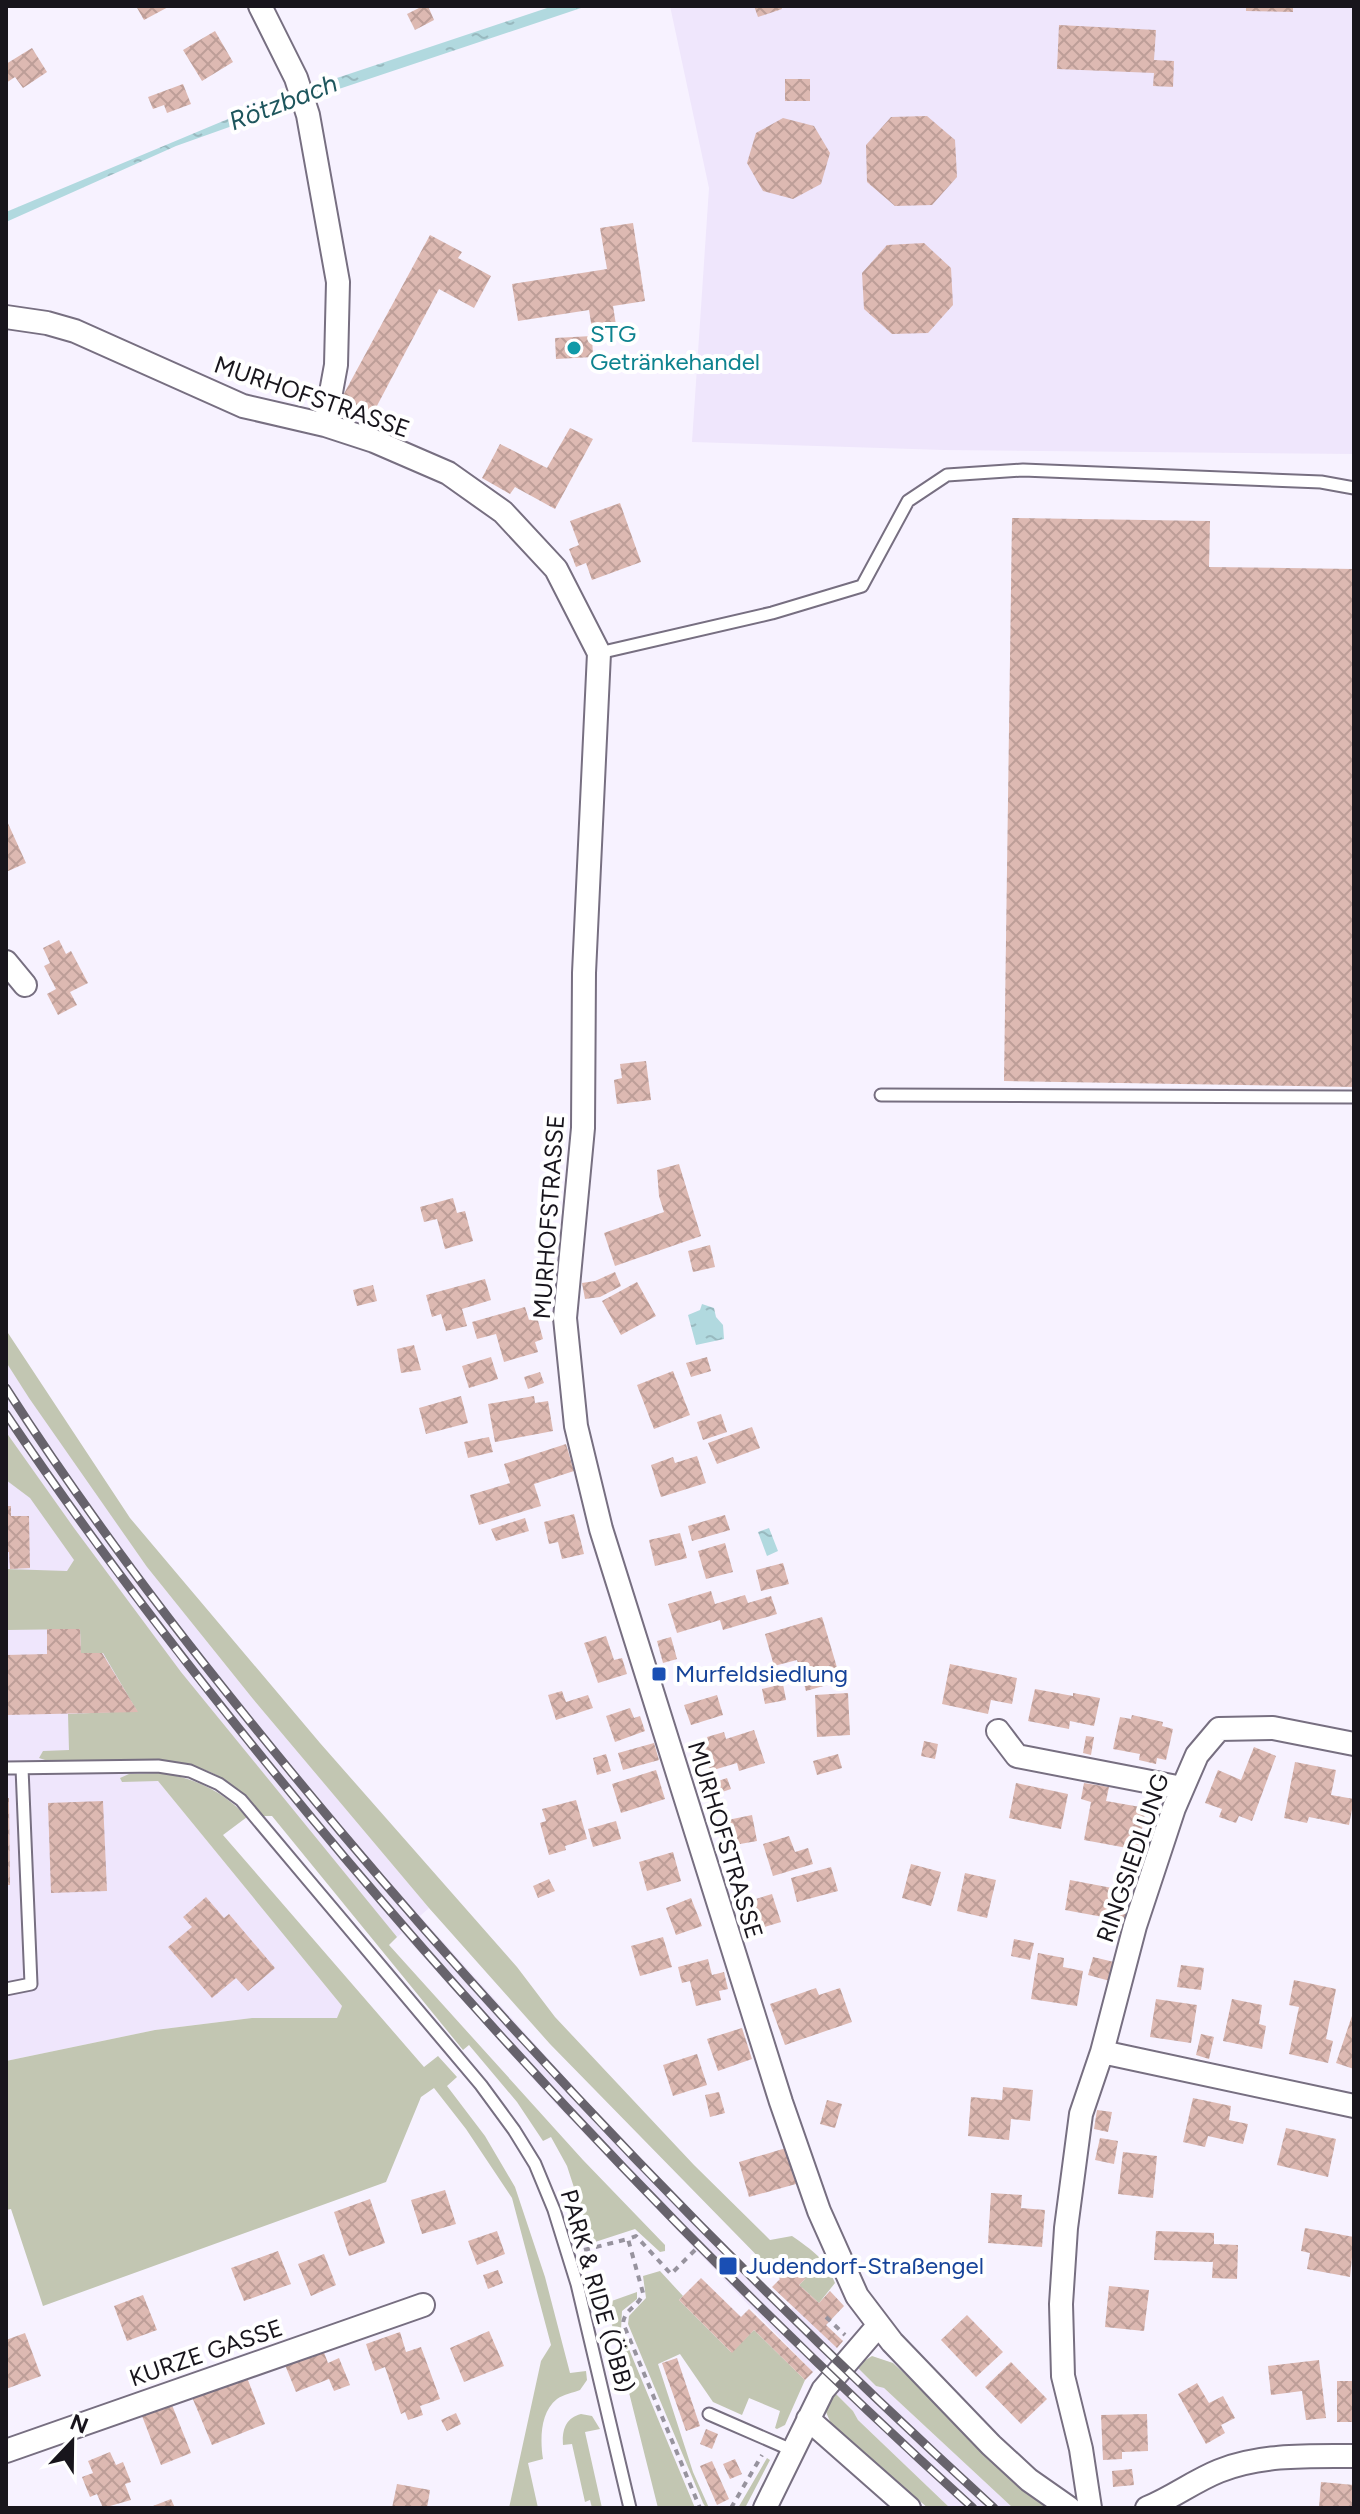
<svg xmlns="http://www.w3.org/2000/svg" width="1360" height="2514" font-family="Figtree,sans-serif">
<style>
.built{fill:#efe6fc}
.grass{fill:#c2c6b2}
.water{fill:url(#water-ripples)}
.building{fill:url(#building-cross-hatch)}
.lines{fill:none;stroke-linecap:round;stroke-linejoin:round}
.service-casing{stroke:#776f81;stroke-width:15}
.minor-casing{stroke:#776f81;stroke-width:26}
.path{stroke:#97939e;stroke-width:4;stroke-dasharray:6 6;stroke-linecap:butt}
.service{stroke:#fff;stroke-width:11}
.minor{stroke:#fff;stroke-width:22}
.rail-casing{stroke:#67636c;stroke-width:9}
.rail{stroke:#fff;stroke-width:6;stroke-dasharray:18;stroke-linecap:butt}
.culture-dot{fill:#0f9aa8;stroke:#fff;stroke-width:3}
.transit-dot{fill:#1a4fb4;stroke:#fff;stroke-width:3}
.labels{text-anchor:middle;stroke-width:8;stroke-linejoin:round;paint-order:stroke}
.culture-label{font-size:24px;fill:#0d838f;stroke:#fff;text-anchor:start}
.street-label{font-size:24px;fill:#18151c;stroke:#fff}
.transit-label{font-size:24px;fill:#164399;stroke:#fff;text-anchor:start}
.water-label{font-size:26px;font-style:italic;fill:#1e565d;stroke:#fff}
</style>
<defs>
<pattern id="water-ripples" width="26" height="14" patternUnits="userSpaceOnUse" patternTransform="scale(2)"><rect width="26" height="14" fill="#b1d9df"/><path d="M2 4q2-2 4 0t4 0M15 11q2-2 4 0t4 0" fill="none" stroke="#98b9bf"/></pattern>
<pattern id="building-cross-hatch" width="8" height="8" patternUnits="userSpaceOnUse" patternTransform="scale(2)"><rect width="8" height="8" fill="#ddb9b2"/><path d="M0 0l8 8M0 8l8-8" fill="none" stroke="#bd9e98"/></pattern>
</defs>
<rect width="100%" height="100%" fill="#f7f2ff"/>
<!-- built -->
<path class="built" d="M670,6h684v448l-410,-4 -252,-8 17,-254z
M6,1362l141,205 106,132 176,209 -9,8 168,187 92,97 110,110 3,-3 44,41 -24,24 -262,-273 -149,-166 -13,11 -189,-231 -62,-1 20,69 184,225 -4,12h-86l-97,12 -149,31z
M857,2367l19,19 8,2 129,120h-63l-92,-88 -5,-9 -20,-20z"/>
<!-- grass -->
<path class="grass" d="M6,1330l124,188 190,225 197,224 38,50 139,148 76,75 22,-4c20,14 34,23 43,47l-16,20 -20,-18 7,-7 -19,-19 -14,13 -223,-228 -121,-136 -176,-209 -106,-132 -118,-169 -23,-36z
M6,1432l68,96 107,144 216,265 -8,8 194,215 82,85v6l-5,1 -25,-23 -43,14 -25,-77 -16,-29 -8,4 -26,-39 -48,-57 -6,5 -191,-234h-9c-59,-77 -129,-53 -212,-54l-12,-4 4,-7 26,-1 -1,-36 69,-3 -34,-58h-22l-1,-24 -74,1v-61l61,2 7,-11 -44,-62 -24,-18z
M160,1773c34,4 64,19 87,44l-24,18 201,232 14,-11 19,21 -10,9 38,50 30,51 30,90 25,96 16,-2 1,9 -7,10c-7,3 -16,4 -23,9 -17,13 -17,41 -14,60l-15,4 10,45h-29l32,-147 10,-16 -39,-147 -46,-69 -32,-41 -13,9 -35,85 -343,124 -32,-97 -5,1v-149l149,-31 97,-12h85l5,-12 -184,-225 -36,1 -2,-4 9,-4z
M660,2271l23,25 -4,4 52,52 23,-22 51,50 -20,45 -8,4 -2,-1 5,-17 -31,-13 -7,17 -29,-13 -33,-48 -22,10 35,108 16,36h-3l-3,-5 -75,-179 1,-8 17,-18 -3,-22z
M601,2288l5,15 31,-11v7l-15,12 -1,19 74,178h-37l-49,-195 -12,2 -4,-21z
M872,2356l21,7 158,145h-38l-129,-120 -8,-2 -20,-20z
M834,2392l19,19 5,9 92,88h-22l-88,-74 -8,-8 -6,-14z
M581,2414l11,2 8,13 -15,3 17,76h-10l-2,-8 -5,2 -13,-58 -9,1c-1,-14 2,-27 18,-31z
M767,2458l3,2 -25,48h-7z"/>
<!-- water -->
<path class="water" d="M553,6h34l-287,96 -124,44 -170,76v-10l277,-116z
M702,1304l12,4 2,9 7,8 1,14 -28,6 -8,-30 12,-5z
M769,1528l9,23 -11,5 -9,-24z"/>
<!-- building -->
<path class="building" d="M136,6h34l-26,14z
M423,6h5l6,14 -19,10 -8,-16z
M754,6h27l1,3 -24,8z
M1246,6h47v6l-47,-1z
M1059,25l97,5 -2,30 20,1 -1,26 -20,-1 1,-13 -97,-4z
M215,31l18,31 -31,19 -19,-31z
M32,48l15,24 -24,16 -8,-11 -9,6v-19z
M785,79h25v22h-25z
M183,84l8,20 -24,9 -3,-8 -11,4 -5,-12z
M927,116l28,24 2,37 -25,28 -37,1 -28,-24 -1,-37 25,-28z
M783,118l31,8 16,27 -9,31 -28,15 -30,-8 -16,-28 9,-30z
M633,223l12,78 -32,5 4,25 -24,4 -4,-25 -71,11 -6,-37 95,-15 -7,-41z
M430,235l32,17 -4,6 33,18 -17,32 -35,-19 -68,128 -31,-16z
M924,243l27,25 2,37 -25,28 -36,1 -28,-25 -2,-36 25,-28z
M592,336l1,21 -37,2 -1,-21z
M570,428l23,11 -38,70 -40,-22 -5,7 -28,-16 18,-34 47,24z
M620,503l21,59 -49,18 -6,-17 -10,4 -7,-18 10,-4 -9,-24z
M1012,518l198,3 -1,46 145,2v518l-350,-6z
M6,819l20,44 -20,9z
M59,940l7,14 5,-3 17,32 -18,9 7,13 -19,10 -11,-21 9,-5 -12,-23 6,-3 -7,-15z
M646,1061l5,39 -34,4 -3,-24 8,-2 -2,-14z
M679,1164l22,72 -86,30 -11,-33 60,-21 -5,-16 -2,-26z
M453,1198l4,15 8,-2 8,30 -28,8 -8,-30 -13,3 -4,-15z
M710,1245l5,22 -22,5 -5,-21z
M615,1272l6,14 -21,11 -15,2 -3,-16 13,-2z
M485,1279l6,21 -29,9 5,17 -21,5 -5,-17 -9,3 -6,-22z
M637,1282l19,34 -35,19 -19,-34z
M373,1285l4,16 -20,5 -4,-16z
M525,1307l4,13 8,-3 6,22 -8,3 3,10 -34,10 -8,-28 -19,5 -5,-17z
M414,1345l7,25 -20,3 -4,-24z
M491,1357l7,22 -29,9 -7,-22z
M707,1357l4,14 -20,6 -5,-14z
M673,1371l17,44 -36,14 -17,-44z
M540,1372l4,11 -16,6 -4,-12z
M461,1396l7,27 -42,11 -7,-26z
M534,1396l1,7 13,-2 5,30 -58,11 -7,-38z
M721,1414l6,18 -24,8 -6,-18z
M752,1427l8,21 -43,16 -9,-21z
M489,1437l4,15 -25,6 -4,-16z
M566,1444l8,27 -40,13 7,22 -62,19 -9,-30 40,-12 -6,-19z
M697,1456l9,27 -45,14 -10,-32 22,-8 2,6z
M6,1506h5v10h18l1,52 -20,1 -1,-17h-3z
M574,1514l10,40 -22,5 -4,-17 -9,2 -5,-22z
M725,1515l5,15 -38,11 -4,-15z
M525,1518l4,13 -33,10 -5,-12z
M680,1533l7,25 -32,8 -6,-26z
M725,1543l8,29 -27,7 -8,-28z
M783,1563l6,21 -28,7 -5,-21z
M711,1591l4,13 30,-9 3,8 23,-7 6,18 -54,16 -3,-10 -43,13 -9,-29z
M822,1617l19,64 -35,10 -9,-31 -23,6 -9,-32z
M47,1629h33l1,24h21l36,59 -132,3v-60l41,-1z
M606,1636l8,24 8,-2 5,16 -29,9 -14,-40z
M671,1637l6,22 -14,4 -6,-22z
M950,1664l67,14 -5,26 -21,-4 -3,14 -46,-10z
M783,1684l3,16 -21,4 -3,-15z
M1035,1689l38,7v-3l27,5 -6,28 -24,-5 -1,8 -41,-8z
M562,1691l4,11 22,-7 5,13 -37,12 -8,-25z
M848,1693l2,42 -33,2 -2,-42z
M717,1695l6,20 -32,10 -7,-20z
M630,1708l4,10 6,-2 5,15 -30,11 -9,-26z
M1132,1715l31,7 -1,4 11,3 -7,31 -9,-2 -1,6 -17,-4 1,-6 -27,-5 7,-32 11,2z
M754,1730l11,33 -26,8 -2,-8 -27,8 -8,-26 7,-1 -2,-7 17,-5 2,7z
M1086,1736l8,1 -3,18 -8,-2z
M924,1741l14,3 -3,15 -14,-3z
M654,1743l5,17 -36,10 -5,-17z
M1254,1747l22,9 -24,65 -13,-5 -3,7 -17,-6 3,-8 -17,-6 13,-33 23,10z
M606,1754l5,17 -14,4 -4,-17z
M838,1754l4,14 -25,7 -4,-14z
M1295,1762l41,8 -5,25 23,4 -5,26 -40,-8 -2,6 -23,-5z
M656,1770l9,29 -44,14 -9,-29z
M727,1778l4,11 -24,8 -3,-11z
M1016,1783l52,11 -7,35 -52,-11z
M1084,1783l25,4 -3,14 40,7 -8,42 -54,-10 7,-38 -10,-3z
M6,1798h3l1,87h-4z
M576,1800l11,39 -22,7 1,4 -17,5 -9,-32 6,-2 -4,-12z
M103,1801l4,90 -56,2 -3,-90z
M752,1815l5,26 -34,6 -5,-25z
M616,1821l5,18 -28,8 -5,-18z
M789,1836l6,16 13,-4 5,16 -40,12 -10,-32z
M673,1852l8,29 -34,10 -8,-29z
M911,1864l30,8 -10,34 -29,-8z
M831,1867l7,24 -41,11 -6,-24z
M965,1873l31,7 -9,38 -30,-7z
M549,1879l6,12 -17,7 -5,-12z
M1070,1880l42,8 -3,13 18,3 -4,22 -21,-4 1,-5 -38,-7z
M772,1894l9,28 -36,11 -9,-28z
M206,1897l18,21 5,-4 46,54 -27,23 -12,-13 -24,20 -44,-51 24,-20 -9,-10z
M691,1898l11,28 -26,9 -10,-27z
M663,1937l9,30 -32,9 -9,-30z
M1014,1939l20,4 -4,17 -19,-4z
M1038,1953l26,5 -1,9 20,4 -6,35 -46,-7z
M1093,1957l21,5 -4,19 -22,-6z
M708,1959l4,16 12,-3 4,17 -9,2 2,9 -25,6 -6,-25 -8,2 -4,-16z
M1181,1965l23,3 -3,22 -24,-3z
M1294,1980l42,9 -10,50 7,2 -5,22 -39,-9 10,-47 -10,-2z
M816,1988l3,7 21,-7 12,34 -67,23 -15,-41z
M1156,1999l41,6 -6,38 -41,-6z
M1232,1999l30,6 -3,19 7,2 -4,23 -39,-8z
M1354,2010v59l-18,-6z
M742,2028l10,31 -34,12 -11,-32z
M1201,2034l13,3 -5,22 -13,-4z
M697,2054l10,31 -34,11 -10,-31z
M1003,2087l30,3 -3,31 -19,-2 -2,21 -41,-4 3,-39 31,3z
M719,2092l6,21 -15,4 -5,-22z
M1193,2098l38,8 -2,14 19,4 -5,20 -35,-8 -3,11 -22,-5z
M827,2100l15,4 -7,24 -15,-4z
M1097,2110l15,2 -4,20 -14,-3z
M1286,2128l50,11 -8,38 -51,-12z
M1100,2138l18,3 -4,23 -19,-4z
M786,2148l10,36 -47,13 -10,-35z
M1123,2152l34,4 -4,42 -35,-4z
M445,2190l11,34 -34,10 -11,-34z
M991,2193l31,2 -1,13 24,2 -3,37 -54,-4z
M370,2199l15,44 -36,13 -15,-44z
M1305,2228l49,9 -4,40 -43,-8 3,-16 -9,-2z
M497,2231l8,23 -28,11 -9,-24z
M1156,2231l58,2v11l24,1 -1,34 -25,-1 1,-16 -59,-2z
M278,2251l13,33 -47,17 -13,-33z
M324,2254l12,31 -25,11 -13,-32z
M786,2258l20,20 -7,7 20,18 11,-12 14,15 -18,19 17,16 -6,7 -65,-61 8,-8 -7,-7z
M498,2270l5,13 -15,6 -5,-14z
M701,2278l40,39 8,-8 64,63 -8,8 -51,-50 -22,23 -53,-53z
M1109,2286l40,4 -5,41 -39,-4z
M143,2295l14,35 -30,11 -13,-35z
M967,2315l36,37 -27,25 -35,-37z
M489,2331l15,35 -40,16 -14,-34z
M400,2332l6,20 15,-5 19,52 -20,7 3,9 -15,5 -3,-8 -4,2 -16,-47 -10,4 -9,-27z
M25,2333l16,43 -35,13v-49z
M323,2350l5,13 11,-5 11,27 -16,6 -5,-12 -33,13 -11,-27z
M677,2358l23,68 -14,5 -24,-68z
M1319,2360l7,58 -20,2 -4,-29 -31,4 -3,-29z
M1011,2362l36,37 -26,25 -36,-37z
M246,2375l19,49 -53,21 -20,-48z
M1337,2381h17v41h-17z
M1197,2383l12,20 14,-7 12,22 -14,7 4,8 -19,11 -28,-50z
M172,2405l19,48 -30,12 -19,-49z
M456,2413l5,11 -14,7 -6,-11z
M1147,2414l1,37 -26,1v7l-19,1 -2,-45z
M706,2429l12,5 -6,15 -12,-5z
M110,2452l6,13 7,-3 8,20 -6,2 6,16 -28,8 -6,-14 -7,3 -8,-20 11,-4 -5,-12z
M735,2459l7,15 -12,5 -7,-15z
M712,2461l17,38 -12,6 -17,-39z
M1132,2469l2,16 -21,2 -1,-16z
M1321,2482l33,3v23h-35z
M397,2484l33,6 -3,18h-35z
M171,2499l4,9h-21l-1,-2z"/>
<g class="lines">
<defs>
<path id="service" d="M599,653l173,-40 90,-27 46,-85 39,-26 76,-5 298,12 33,6
M881,1095l473,2
M6,1768l152,-2 32,5 29,13 22,16 63,75 177,210 33,45 21,34 19,46 23,74 53,224
M6,1989l25,-5 -9,-216
M709,2414l85,37"/>
<path id="minor" d="M260,6l36,72 12,37 30,167 -2,83 -11,60
M6,317l41,6 28,8 168,75 82,19 49,16 74,32 55,39 53,57 43,84 -15,320 -1,155 -18,190 11,108 25,103 180,573 38,109 38,85 35,46 99,103 38,35 40,28
M6,962l19,23
M998,1731l19,25 165,32
M1102,2052l33,-126 39,-118 23,-53 22,-26 54,-1 81,16
M808,2419l101,89
M6,2451l417,-146
M765,2508l58,-118 55,-64
M1090,2508l-9,-59 -18,-73 -2,-72 5,-76 15,-114 21,-62 252,54
M1147,2508c25,-10 47,-27 72,-37 41,-17 92,-15 135,-15"/>
</defs>
<!-- service casing -->
<use href="#service" class="service-casing"/>
<!-- minor casing -->
<use href="#minor" class="minor-casing"/>
<!-- path -->
<path class="path" d="M584,2250l44,-11
M695,2250l-24,24 -35,-38 -8,3 15,54c-4,14 -18,15 -20,30l77,185
M826,2317l19,18
M731,2508l31,-53"/>
<!-- service -->
<use href="#service" class="service"/>
<!-- minor -->
<use href="#minor" class="minor"/>
<defs>
<path id="rail" d="M6,1388c100,156 216,302 335,444 203,241 421,464 653,676
M6,1414c104,155 219,301 339,444 195,231 404,447 628,650"/>
</defs>
<!-- rail casing -->
<use href="#rail" class="rail-casing"/>
<!-- rail -->
<use href="#rail" class="rail"/>
</g>
<!-- markers -->
<circle class="culture-dot" cx="574" cy="348" r="8"/>
<g class="transit-dot">
<rect x="651" y="1666" width="16" height="16" rx="4"/>
<rect x="718" y="2256" width="20" height="20" rx="4"/>
</g>
<g class="labels">
<!-- culture labels -->
<g class="culture-label">
<text x="590" y="342">STG<tspan x="590" dy="28">Getränkehandel</tspan></text>
</g>
<!-- street labels -->
<g class="street-label">
<text transform="translate(312 397) rotate(19)" y="8">MURHOFSTRASSE</text>
<text transform="translate(549 1217) rotate(-86)" y="8">MURHOFSTRASSE</text>
<text transform="translate(725 1840) rotate(73)" y="8">MURHOFSTRASSE</text>
<text transform="translate(1133 1858) rotate(-71)" y="8">RINGSIEDLUNG</text>
<text transform="translate(597 2291) rotate(74)" y="8">PARK &amp; RIDE (ÖBB)</text>
<text transform="translate(206 2353) rotate(-19)" y="8">KURZE GASSE</text>
</g>
<!-- transit labels -->
<g class="transit-label">
<text x="675" y="1682">Murfeldsiedlung</text>
<text x="746" y="2274">Judendorf-Straßengel</text>
</g>
<!-- water labels -->
<g class="water-label">
<text transform="translate(283 102) rotate(-21)" y="9">Rötzbach</text>
</g>
</g>
<!-- border -->
<rect width="1360" height="2514" fill="none" stroke="#18151c" stroke-width="16"/>
<!-- north arrow -->
<g transform="translate(72 2442) rotate(22)" stroke="#ffffff" stroke-width="6" paint-order="stroke">
<path d="M0-6L14 30L0 20L-14 30Z" fill="#18151c"/>
<text y="-12" font-size="22" font-weight="bold" text-anchor="middle" fill="#18151c">N</text>
</g>
</svg>
